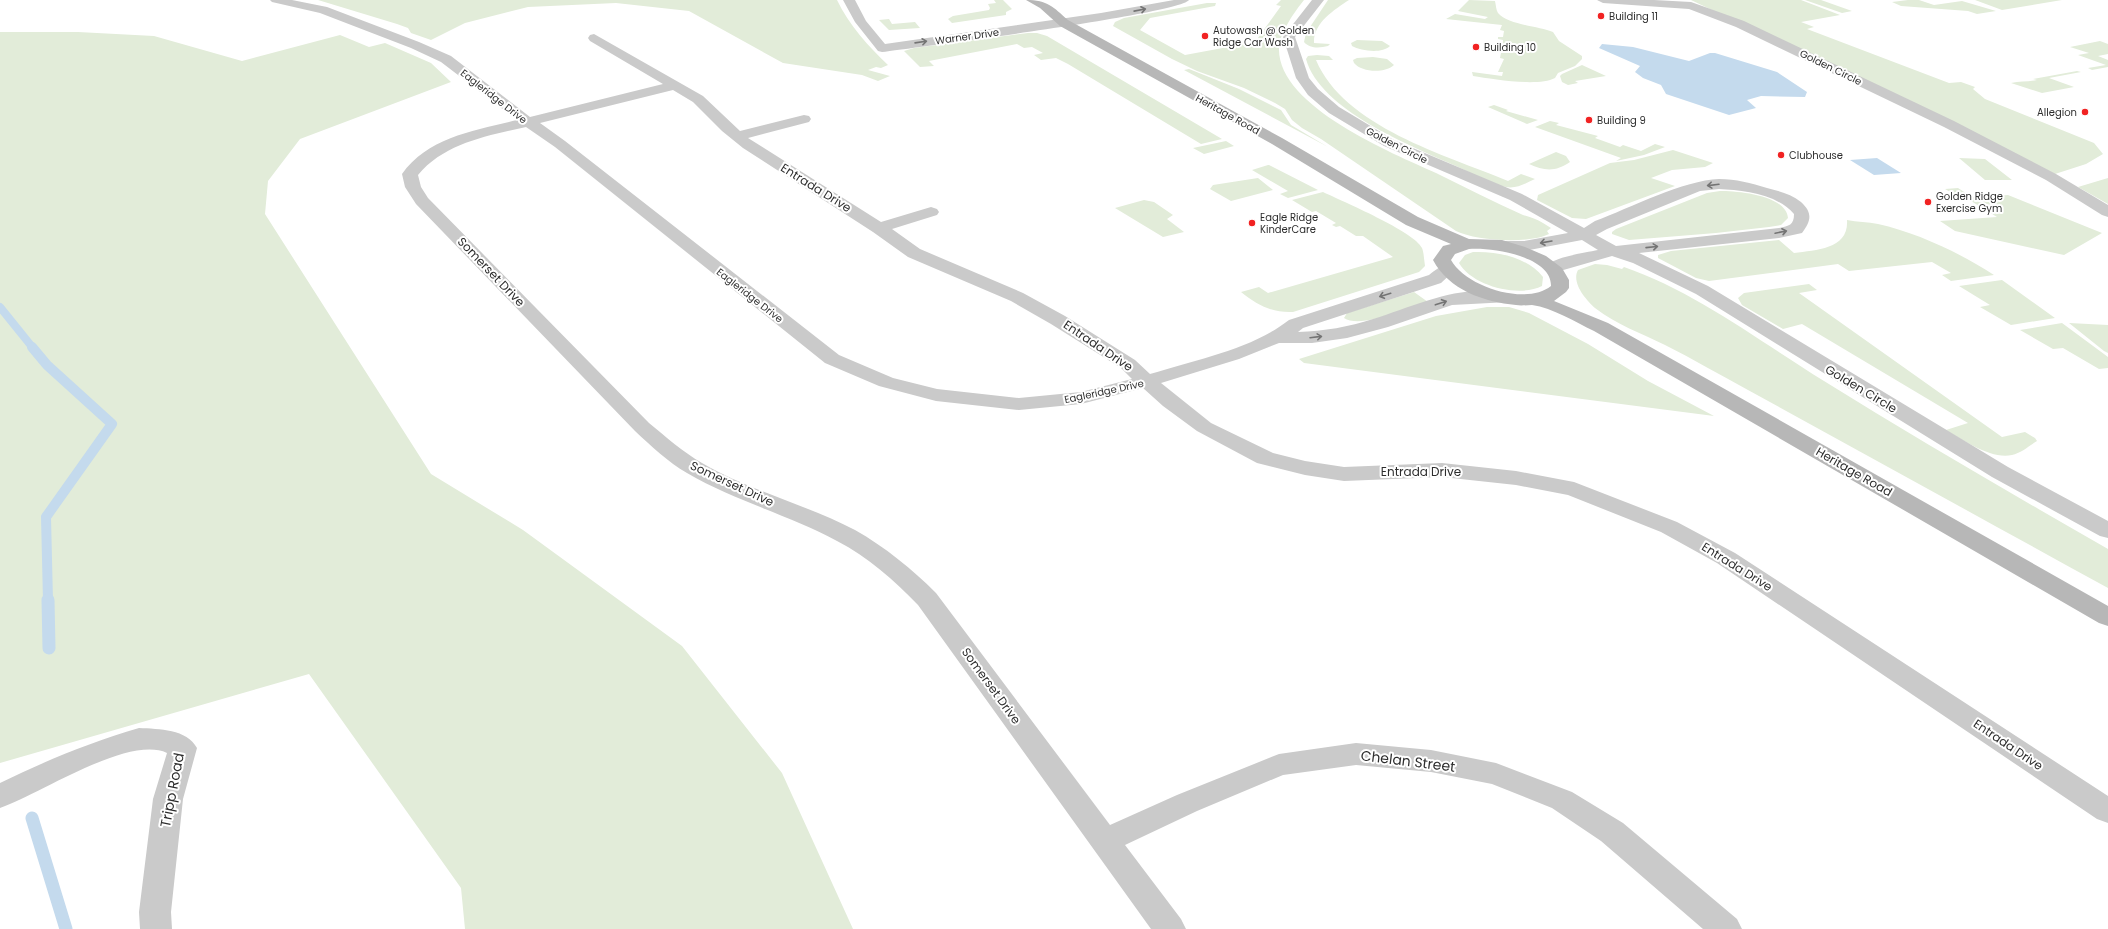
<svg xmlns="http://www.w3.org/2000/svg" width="2108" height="929" font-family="Poppins,sans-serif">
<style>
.green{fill:#e2ecd9}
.water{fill:#c4daed}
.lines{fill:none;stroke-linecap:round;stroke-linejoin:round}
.stream-far2{stroke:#c4daed;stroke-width:8}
.stream-far1{stroke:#c4daed;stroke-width:10}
.stream{stroke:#c4daed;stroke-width:13}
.street{fill:#cacaca;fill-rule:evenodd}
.secondary{fill:#b7b7b7;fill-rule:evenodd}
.oneway{stroke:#747474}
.poi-dot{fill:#f12222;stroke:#fff;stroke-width:1.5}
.labels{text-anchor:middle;stroke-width:4;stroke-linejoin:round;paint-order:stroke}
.far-poi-label{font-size:10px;fill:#2d2d2d;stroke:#fff;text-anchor:start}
.far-street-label{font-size:10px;fill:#2d2d2d;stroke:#fff}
.street-label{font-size:12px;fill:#2d2d2d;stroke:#fff}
.near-street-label{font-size:14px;fill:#2d2d2d;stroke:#fff}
</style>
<rect width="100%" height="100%" fill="#fff"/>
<!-- green -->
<path class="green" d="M318,0h519c12,25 31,46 51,65l-7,3 -5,-1 -8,3 22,6 -12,5 -16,-6 -79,-12 -94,-52 -73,-8 -88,4 -63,16 -34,17 -20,-7 -3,-5 -11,-4z
M994,0h9l9,9 -6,3v3l-54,8 -4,-4 5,-3 36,-6 1,-2 -2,-4 8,-1z
M1281,0h23c-9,11 -25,34 -25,48 -2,58 113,105 157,125 29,14 58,29 87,42 7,2 14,4 20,8l8,5 -4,3 2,3c-20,10 -73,7 -93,-3l-135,-92 -19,-11 -10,-8 -7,-11 -10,-6 -31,-15 -47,-17 -25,-12 -59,-33 2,-4 9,-4 83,-15h9l-1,3 -65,12 -10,12 45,25 70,-13 26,-36 -5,-1z
M1328,0h21c-15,10 -36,23 -35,43l16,1 -2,2c-8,2 -18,3 -24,-4l2,-9z
M1469,0l26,1c1,4 1,9 3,12 10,12 41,13 55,19l6,9 23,15v3l-7,7 -17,7 -3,5c-17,9 -63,1 -82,-2l-1,-4 30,4 1,-4h-5l6,-13 -4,-1 1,-5h5l2,-7 -5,-1v-5l-5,-1v-2h5l1,-6 -4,-1 2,-5 -56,-6 9,-5 30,5 3,-2 -30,-6z
M1691,0h110l39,15 -39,7 13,5 -7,2 142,54 12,-1 14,5 -2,2 12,10 109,44 9,11 -17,10 -31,10z
M1805,0h16l31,11 -10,2z
M1908,0h11l15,5 28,-4 34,10 -19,3 -9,-3 -67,-5 -9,-4z
M1975,0h87l-60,10z
M889,19l3,5 23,-2 5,6 -31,2 -10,-10z
M0,32h78l76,4 88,25 98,-26 29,12 16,-4 46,20 20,19 -151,57 -32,42 -3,33 166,260 92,56 159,116 100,127 71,156h-388l-4,-41 -152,-214 -309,89z
M1028,33h9l10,3 175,103 -21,5 -133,-80 -12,-6 -15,2 -7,-5 9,-2 -11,-6 -8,1 -7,-4 -88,17 5,5 -14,1 -16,-16 10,-3z
M1357,40l25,1 8,5c-8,8 -29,5 -38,0l-1,-3z
M2100,41l8,3v10l-10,2 10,4v7l-16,3 -4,-2 18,-3 -28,-10 11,-2 -19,-6z
M1317,55l12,1 4,4h-17c28,67 130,95 192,121l13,-7 14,5c-9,4 -18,10 -29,8 -17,-3 -34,-14 -50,-21 -45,-20 -136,-56 -150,-107l2,-3z
M1373,57l14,2 7,6c-8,8 -32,8 -40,-2l-1,-3 4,-2z
M1582,65l24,11 -31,5 3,2 -10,2 -6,-3 -2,-6 2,-2z
M1189,69l50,20 42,21 10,15 37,22 -144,-77z
M2077,71l4,1 -32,6 25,9 -32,6 -31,-10c9,-2 17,-1 26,-3l-4,-1z
M1494,105l14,5 -2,1 32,9 -11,4 -39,-17z
M1550,121l9,2 -3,2 42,11 -3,2 25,9 3,-2 18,6 14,-7 10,3 -21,8 -28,6 5,-3 -86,-31z
M1226,141l8,5 -30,8 -11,-6z
M1673,150l40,13 -8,4 -33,3 -21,8 24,8 -89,33 -14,-1 -35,-18 1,-5 72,-32 24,-3z
M1556,152l10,4 4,6c-14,10 -26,9 -41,2z
M1959,158l26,1 27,21h-27z
M1268,165h1l49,25 -30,8 -8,-4 8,-3 -36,-21z
M1258,178l15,12 -42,11 -21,-12 3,-4z
M2108,178v26l-30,-17z
M1958,188l14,9 36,-2 94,38 -38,22 -109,-24 -15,-10 57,-4 -39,-24h-6l-7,-4z
M1720,191c18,0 66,4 68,27l-7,7 -12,2 -53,6 -87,7 -17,-6v-2l4,-3 91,-36z
M1323,192c19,9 92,40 99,56 2,5 2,12 3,18l-6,6 -126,40c-21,1 -36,-7 -52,-20l18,-5 9,6 125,-36 -30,-21h-7l-16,-10 -4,1 -4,-2 4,-2 -20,-12 -4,1 -20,-12z
M1144,200l10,2 19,13 -6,4 17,13 -21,5 -48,-29z
M1847,220c10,2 21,2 31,4 40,9 82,29 116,51l-43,6 -9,-6 9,-2 -19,-11 -83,9 -11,-7 -129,17 -13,-3 -38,-20v-3l13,-4 108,-11 15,13c23,-3 55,-4 53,-33z
M1473,252c24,-1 54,5 70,25l-1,9c-23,12 -70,0 -83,-23l6,-8z
M1595,264l12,1 15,4 2,-2c70,24 137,75 200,114 93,58 188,113 284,168v39c-120,-66 -240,-132 -360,-198 -28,-15 -55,-31 -83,-45 -24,-12 -48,-20 -70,-37 -9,-8 -24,-25 -17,-38z
M2002,280l53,38 -44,7 -31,-18 10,-2 -31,-19z
M1809,284l8,6 -18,3 203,144 23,-5 10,6 2,3c-8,5 -16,12 -25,14 -20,5 -49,-15 -66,-25l22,-7 -166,-99 -19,5 -41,-24 -4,-7 6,-5z
M1414,292l14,10c-20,6 -67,27 -84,16l3,-5z
M1487,307h22l20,6 59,31 60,37 66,35 -410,-53 -5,-4 137,-43z
M2062,323l46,34v11l-9,1 -36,-21 -10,1 -33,-19z
M2069,323l39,2v28l-4,-2z"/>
<!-- water -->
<path class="water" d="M1602,44l31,3 56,14 21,-8h5l62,19 30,20 -2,5 -44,-1 -14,4 9,8 -27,7 -63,-21 -5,-9 -18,-7 -8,-6 5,-6 -41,-18z
M1877,158l24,15 -27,2 -24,-15z"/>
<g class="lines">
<!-- stream-far2 -->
<path class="stream-far2" d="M0,307l33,41"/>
<!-- stream-far1 -->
<path class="stream-far1" d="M32,347l15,18 65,59 -66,93 2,84"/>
<!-- stream -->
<path class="stream" d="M48,600l1,48
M32,818l34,111"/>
<!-- street -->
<path class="street" d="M270,0h22l35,7 92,35 32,14 79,61 133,-33 -73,-43 -2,-3 2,-3 4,-1 109,62 37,35 64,-16 5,1 2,3 -2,3 -61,16 133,84 50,-15 6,2 2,3 -2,3 -45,14 28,20 103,44 42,23 70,44 15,14c45,-14 102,-25 139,-54l140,-45c8,-6 13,-11 23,-9l3,4 -14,13 -138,45 -5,4c26,-1 51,-5 75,-13 44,-14 90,-37 136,-25l3,4 -3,4 -57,3 -64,22 -41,11 -35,5h-33l-40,16 -78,24 50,40 62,30 32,8 39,6 98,-4 74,8 58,11 103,40 58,31 373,243v27l-11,-4 -380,-256 -56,-31 -93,-37 -52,-10 -74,-8 -98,4 -39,-6 -48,-12 -60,-32 -34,-25 -20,-18 -62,16 -62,6 -83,-9 -57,-15 -54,-23 -270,-216 -29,-20c-39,9 -81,16 -108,48l3,12 7,11 221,225c17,14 34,29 53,40 48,28 103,41 153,67 30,17 57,39 81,63l174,232 67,-30 102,-41 77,-11 75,7 65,13 76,29 51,31 114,96 5,10h-39l-102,-88 -49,-33 -60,-24 -61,-12 -75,-7 -73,10 -86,36 -72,34 56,74 5,10h-35l-233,-324c-24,-25 -50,-48 -81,-64 -48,-26 -102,-40 -150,-68 -19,-11 -36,-27 -52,-42l-219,-227 -11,-17 -3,-13c26,-37 74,-44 115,-54l-76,-58 -30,-14 -91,-35 -48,-11zM673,90l20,12 29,29 21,17 130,84 35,25 103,44 40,23 70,44 11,11 -51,13 -62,6 -82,-9 -44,-11 -54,-23 -274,-214 -25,-18z
M843,0h12l11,21 19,23 216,-31 73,-13h15c-10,14 -271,47 -307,52l-4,-1 -23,-29z
M1312,0h12l-29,37 14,41 9,11 21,18 55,33 128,54 62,34 11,-7c35,-13 89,-41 124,-42 17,0 32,4 48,9 12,3 24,6 34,14 12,11 10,19 1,31l-23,5 -140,15 69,33 300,181 100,54v17l-8,-2 -108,-59 -296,-183 -63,-31 -21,-7 -59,17 -6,-1 -3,-4c8,-11 40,-15 54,-18l-16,-10 -58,11 -29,-2 -3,-4 3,-4h29l44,-8 -58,-33 -126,-54 -55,-33 -21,-18 -12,-17 -13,-41zM1719,189c24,1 58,5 75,25 0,11 -5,12 -15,14l-163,18 -20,-11 11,-6 93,-38z
M1597,0h57l37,2 53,19 210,100 102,53 52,31v12l-6,-2 -56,-35 -102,-53 -208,-100 -47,-18 -86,-6z
M139,728c20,1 48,1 58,20l-14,51 -12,113 1,17h-32l-1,-17 14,-113 14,-46c-39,-18 -127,41 -167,55v-25c45,-22 91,-41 139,-55z"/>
<!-- secondary -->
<path class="secondary" d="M1026,0c22,0 27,7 42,20l214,118 136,79 51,22 33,1 23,7 21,9 16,12 7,12v8l-3,4 -12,9 54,22 500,283v20l-9,-3 -505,-292c-19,-9 -41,-23 -62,-26 -5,0 -11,1 -16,0 -32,-3 -67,-15 -83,-45l10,-14 8,-2 -45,-19 -134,-81 -212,-118 -20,-18zM1469,249c22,-2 83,7 82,37 -25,20 -85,1 -100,-26l4,-6z"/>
</g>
<!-- one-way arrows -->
<defs><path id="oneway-shaft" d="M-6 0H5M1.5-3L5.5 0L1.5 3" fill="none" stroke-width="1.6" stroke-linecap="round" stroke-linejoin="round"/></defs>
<g class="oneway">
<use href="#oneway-shaft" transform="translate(1140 10) rotate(-11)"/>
<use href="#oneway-shaft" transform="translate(921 42) rotate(-8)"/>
<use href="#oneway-shaft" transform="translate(1713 185) rotate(173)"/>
<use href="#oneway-shaft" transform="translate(1781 232) rotate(-12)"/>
<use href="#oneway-shaft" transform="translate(1546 242) rotate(170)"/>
<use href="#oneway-shaft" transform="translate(1652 247) rotate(-6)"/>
<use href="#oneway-shaft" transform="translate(1385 295) rotate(163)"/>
<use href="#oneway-shaft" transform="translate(1441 303) rotate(-18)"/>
<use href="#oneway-shaft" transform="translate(1316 337) rotate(-7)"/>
</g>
<!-- markers -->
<g class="poi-dot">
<circle cx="1601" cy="16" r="4"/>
<circle cx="1205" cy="36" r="4"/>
<circle cx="1476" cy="47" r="4"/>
<circle cx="2085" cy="112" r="4"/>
<circle cx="1589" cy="120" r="4"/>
<circle cx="1781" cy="155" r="4"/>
<circle cx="1928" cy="202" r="4"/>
<circle cx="1252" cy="223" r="4"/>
</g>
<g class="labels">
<!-- far-poi labels -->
<g class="far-poi-label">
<text x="1609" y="20">Building 11</text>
<text x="1213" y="34">Autowash @ Golden<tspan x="1213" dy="12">Ridge Car Wash</tspan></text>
<text x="1484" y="51">Building 10</text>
<text x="2077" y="116" text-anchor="end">Allegion</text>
<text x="1597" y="124">Building 9</text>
<text x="1789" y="159">Clubhouse</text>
<text x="1936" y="200">Golden Ridge<tspan x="1936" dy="12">Exercise Gym</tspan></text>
<text x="1260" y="221">Eagle Ridge<tspan x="1260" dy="12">KinderCare</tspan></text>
</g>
<!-- far-street labels -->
<g class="far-street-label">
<text transform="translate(967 36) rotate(-8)" y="4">Warner Drive</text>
<text transform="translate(1831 67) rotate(26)" y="4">Golden Circle</text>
<text transform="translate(494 96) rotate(38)" y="4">Eagleridge Drive</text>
<text transform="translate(1228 114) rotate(29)" y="4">Heritage Road</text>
<text transform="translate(1397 145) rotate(27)" y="4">Golden Circle</text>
<text transform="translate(750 295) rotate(38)" y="4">Eagleridge Drive</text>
<text transform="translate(1104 391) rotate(-12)" y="4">Eagleridge Drive</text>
</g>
<!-- street labels -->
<g class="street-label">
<text transform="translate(816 188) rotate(32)" y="4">Entrada Drive</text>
<text transform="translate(491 272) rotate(46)" y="4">Somerset Drive</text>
<text transform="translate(1098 346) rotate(34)" y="4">Entrada Drive</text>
<text transform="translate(1861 389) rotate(31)" y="4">Golden Circle</text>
<text x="1421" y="476">Entrada Drive</text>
<text transform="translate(1854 472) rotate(30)" y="4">Heritage Road</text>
<text transform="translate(732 484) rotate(25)" y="4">Somerset Drive</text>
<text transform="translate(1737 567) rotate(32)" y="4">Entrada Drive</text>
<text transform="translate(991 686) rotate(54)" y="4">Somerset Drive</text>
<text transform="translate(2008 745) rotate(34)" y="4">Entrada Drive</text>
</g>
<!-- near-street labels -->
<g class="near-street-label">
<text transform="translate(1408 761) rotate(7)" y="5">Chelan Street</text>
<text transform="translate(172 790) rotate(-79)" y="5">Tripp Road</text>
</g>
</g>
</svg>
